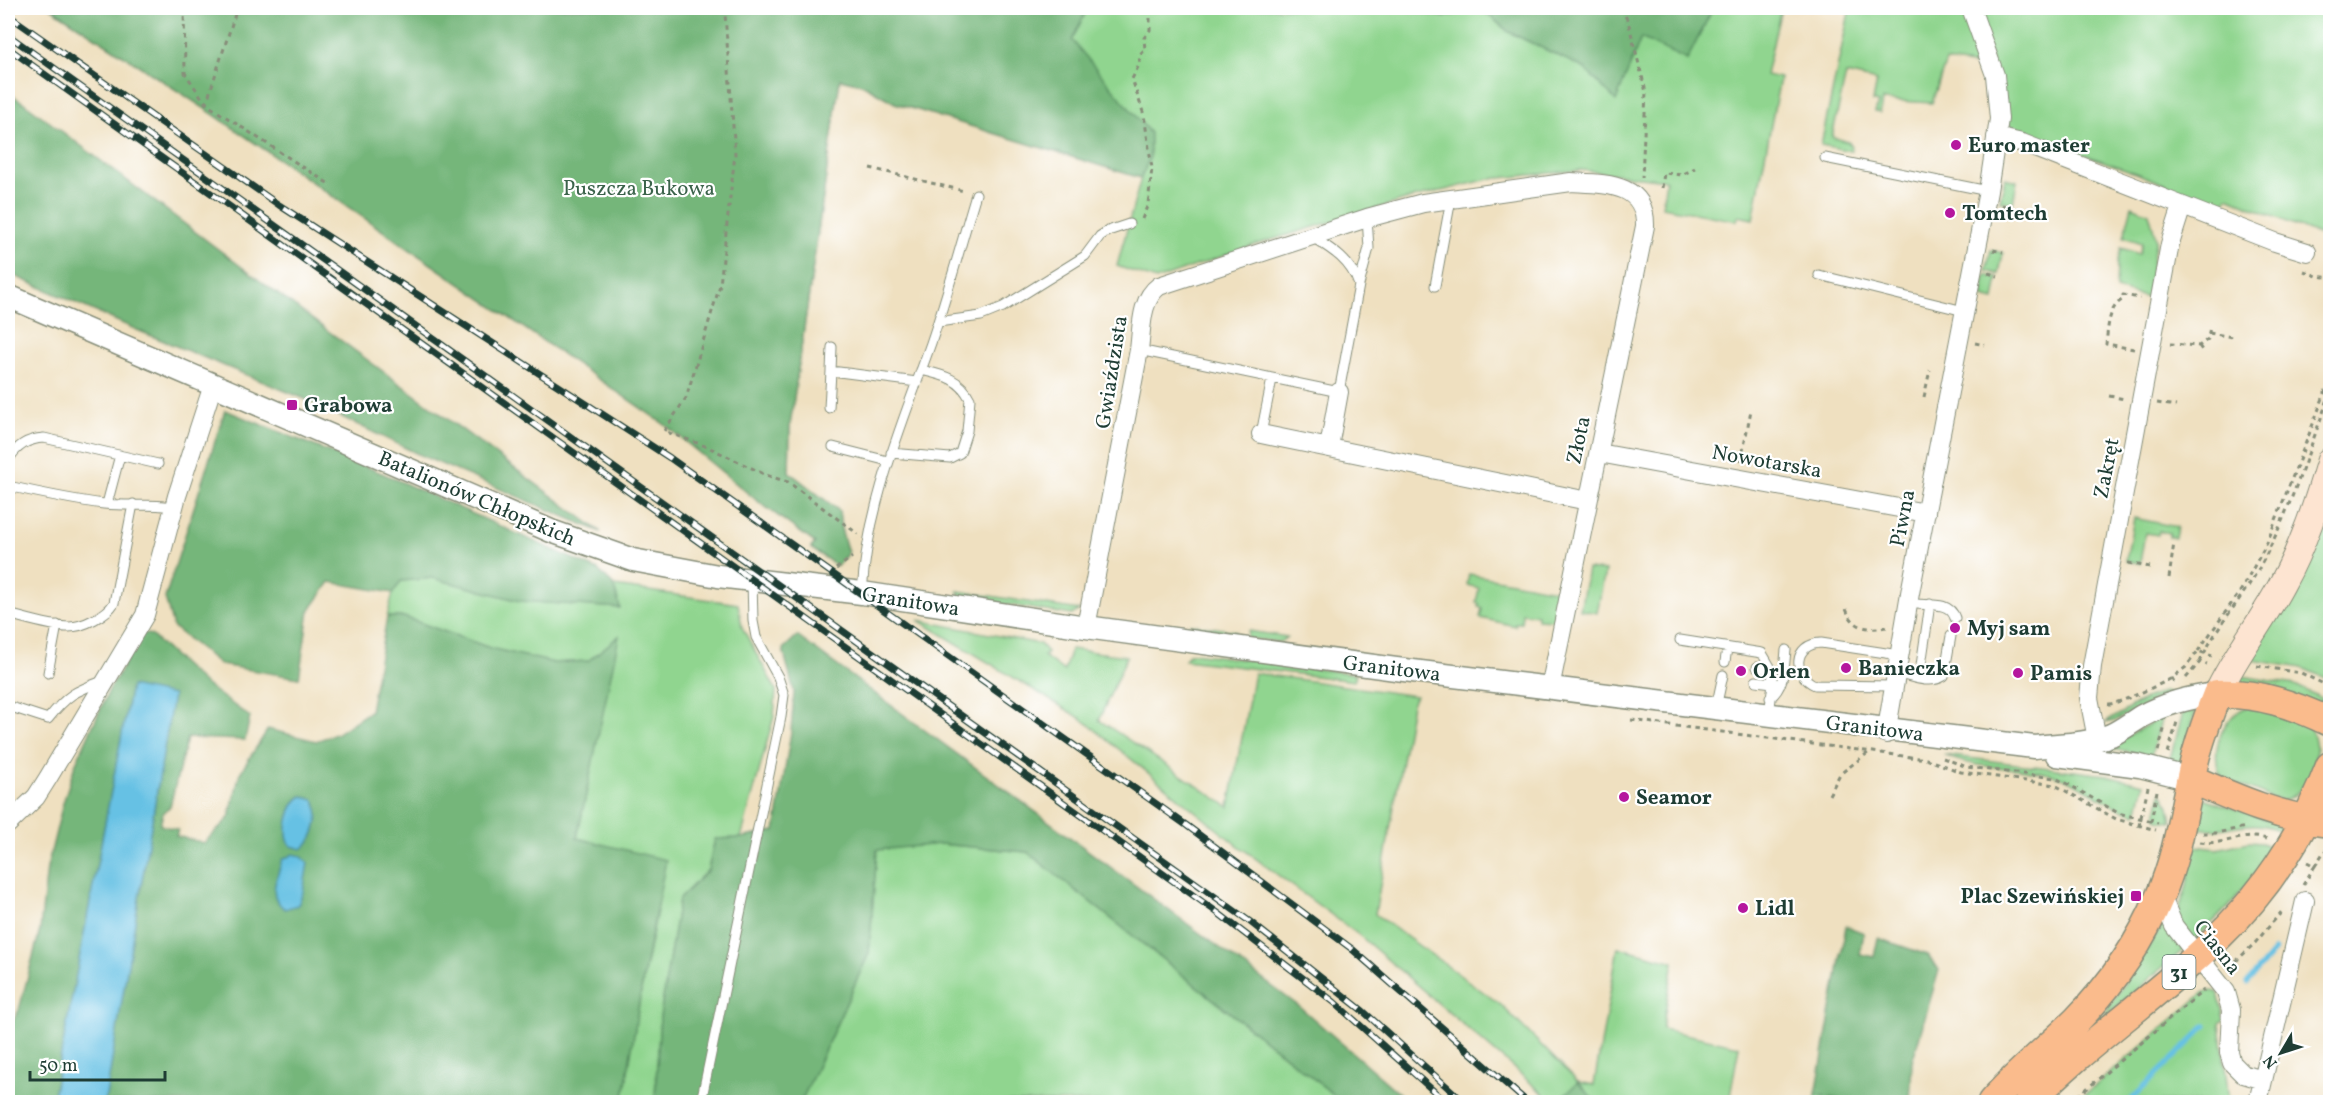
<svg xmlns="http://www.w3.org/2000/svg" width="2338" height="1110" font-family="Vollkorn,serif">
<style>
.green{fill:#90d58f;stroke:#588962;stroke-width:1.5}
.forest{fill:#74b67a;stroke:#4a7a57;stroke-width:1.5}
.water{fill:#66c1e4;stroke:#427f8c;stroke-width:1.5}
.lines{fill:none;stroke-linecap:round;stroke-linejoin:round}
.stream{stroke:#66c1e4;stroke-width:5}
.service-casing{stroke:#878e7a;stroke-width:11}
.minor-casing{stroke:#878e7a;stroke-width:20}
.tertiary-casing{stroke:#878e7a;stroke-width:25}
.secondary-casing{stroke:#878e7a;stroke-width:28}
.primary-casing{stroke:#878e7a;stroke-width:31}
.path{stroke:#878e7a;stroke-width:3;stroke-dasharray:4.5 4.5;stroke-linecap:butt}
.service{stroke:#fff;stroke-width:9}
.minor{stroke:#fff;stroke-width:18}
.tertiary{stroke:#fff;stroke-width:22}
.secondary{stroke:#fde4d1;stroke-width:26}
.primary{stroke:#fabb8c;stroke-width:28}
.rail-casing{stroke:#1f3d34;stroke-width:7}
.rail{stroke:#fff;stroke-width:4.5;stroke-dasharray:14;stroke-linecap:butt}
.poi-dot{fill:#b5179e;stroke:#fff;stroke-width:2}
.labels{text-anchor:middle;stroke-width:4.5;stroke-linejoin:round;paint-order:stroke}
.shield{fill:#fff;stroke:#627771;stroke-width:1.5}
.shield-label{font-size:20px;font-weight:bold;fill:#1f3d34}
.poi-label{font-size:21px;font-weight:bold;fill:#1f3d34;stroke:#fff;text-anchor:start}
.park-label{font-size:21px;fill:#3b634b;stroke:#fff}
.street-label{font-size:21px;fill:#1f3d34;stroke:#fff}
</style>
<rect width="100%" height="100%" fill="#fff"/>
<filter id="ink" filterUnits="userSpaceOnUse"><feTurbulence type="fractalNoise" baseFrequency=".0167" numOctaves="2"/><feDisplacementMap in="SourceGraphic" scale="12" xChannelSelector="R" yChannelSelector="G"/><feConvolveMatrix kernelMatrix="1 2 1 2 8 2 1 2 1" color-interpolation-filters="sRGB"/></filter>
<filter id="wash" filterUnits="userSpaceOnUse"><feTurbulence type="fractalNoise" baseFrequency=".008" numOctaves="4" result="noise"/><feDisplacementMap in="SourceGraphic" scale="24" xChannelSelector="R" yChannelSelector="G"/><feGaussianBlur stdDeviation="1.35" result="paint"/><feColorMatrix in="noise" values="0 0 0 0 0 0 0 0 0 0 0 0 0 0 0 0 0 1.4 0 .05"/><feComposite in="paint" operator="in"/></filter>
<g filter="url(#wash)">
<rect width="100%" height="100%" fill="#efe0c0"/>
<!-- green -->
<path class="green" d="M51,8h1342l52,9 35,-9 29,24 75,36 32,32 25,-62 46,22 26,-52h68l-15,67 14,3 -27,141 -15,-3 -1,5 -75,-14 4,-27 -85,-10 -92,9 -84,21 -151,45 -98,35 -39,-14 24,-88 -246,-75 -33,-19 -22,-5 -50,346 -1,47 50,39 2,18 7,24 -11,13 -26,-18 4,-5 -60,-44 -91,-75 -460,-316z
M1850,8h114l20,59 -38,-6 -14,42 -50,-3 -2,13 -5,-1 3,-9 -5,-1 4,-21 -31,-7 -14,63 16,5 4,4 -1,5 -30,-6z
M1979,8h351v232l-102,-43 -5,10 -98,-38 -111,-39 -9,-11z
M2005,178l12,3 -4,22 -13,-2z
M2132,206l17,7 7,25 -8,52 5,4 -1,5 -36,-10 1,-25 4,-16 18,6 3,-11 -18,-6z
M1991,250l12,3 -4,21 -13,-3z
M1986,275l12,3 -4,22 -12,-3z
M2330,499v181l-28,-12 -56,-9z
M2134,518l43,9 -2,11 -6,-1v-4l-10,-2 -1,4 -13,-2 -5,30 -14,-2z
M1588,569l17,2 -8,42 -17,-3z
M1469,574l91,17 -5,29 -18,-1v-4l-15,-2 -1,10h-6v3l-35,-8 2,-10 -4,-1 1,-4h-3l3,-15 -12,-3z
M433,578l87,23 99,7 -5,-22 124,18 4,23 34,63 -2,26 -33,122 -26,1 -7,31 -29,29 -19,118 -5,81 14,4h-46l20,-123 17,-83 -83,-58 41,-201 -30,24 -34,2 -64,-15 -86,-31h-17l6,-24 8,-12z
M958,591l121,19 -7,5 -111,-18z
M918,620l122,24 7,8 -3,4 20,15 7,-22 56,7 -28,64 130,87 25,-134 162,23 -4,8 -37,210 125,90 78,78 16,3 24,-138 56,15 -12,67 77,17 -10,56h-133l-18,-19 -21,19h-4l-193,-166 -132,-98 -146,-119z
M1190,624l46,7 -4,6 -39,-6z
M1248,631l39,6 -7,5 -33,-4z
M1193,653l163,21 -2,7 -169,-21 4,-6z
M2236,675l59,10 35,17v10l-95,-27z
M2165,691l3,2 -53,28 -10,2 38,-23z
M2197,706l-16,59 -12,-3 15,-53z
M2250,706l58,20c19,23 2,70 -28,75l-58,-23c-14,-24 0,-64 28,-72z
M2162,717l-11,39 -25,-5 -23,-2z
M1944,755l162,20 38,9 -7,30c-30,-7 -51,-30 -80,-38 -37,-11 -78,-5 -113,-21z
M2161,793l8,13 3,16 -13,-2 -3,-4z
M2197,796l89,30 -3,6c-39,-18 -54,4 -91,-5z
M2248,842l14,1 11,5c-21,35 -49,65 -79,92 -28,-30 -10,-30 -6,-61 1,-11 -2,-22 0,-34l29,4z
M940,844l87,8 316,250h-542l68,-149 8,-104z
M2163,924l20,26 -75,64 -3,-1z
M2211,991l7,1 6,28 -4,3 9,79h-153l129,-110z
M1816,1094l32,8h-33z"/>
<!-- forest -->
<path class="forest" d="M51,8h1037l-16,32 78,93v24l-9,21 -246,-75 -33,-19 -22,-5 -50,346 -1,47 50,39 2,18 7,24 -11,13 -26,-18 4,-5 -60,-44 -91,-75 -460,-316z
M1393,8h86l-34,9z
M1480,8h233l-26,52 -46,-22 -25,63 -32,-33 -75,-36z
M8,93l15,9 240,181 338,249 -181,-77 -115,-56 -168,-69 -129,-57z
M225,410l159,64 214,96 16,16 6,22 -100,-7 -87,-23 -32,3 -8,12 -63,-11 -21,29 -10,67 -78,-13 -48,-38 -8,-29z
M387,617h17l86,31 64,15 34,-2 31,-25 -42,202 89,22 -23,119 -20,123h-518l68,-407 -42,-8 -79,415h-44v-72l11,-20 21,-80 7,-62 16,-65 12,-38 35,-77 33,-55 8,2 51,47 48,35 -5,23 -58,-2 -17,68 -7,7 -3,12 18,5 -2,6 28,7 25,-25 11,-45 28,-44 48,12 20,-7 34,-23z
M797,636l503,371 109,95h-66l-316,-250 -87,-8 -63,6 -8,103 -68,149h-132l-14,-3 5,-82 19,-118 29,-29 7,-31 26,-1 34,-7 16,-99 3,-40 -11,-43z
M1846,926l18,7 -4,21 14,3 4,-19 49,17 12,15 -27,92 -2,40h-62l-32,-8z
M1578,1082l18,20h-39z"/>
<!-- water -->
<path class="water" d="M131,686l42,9 -68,407h-53z
M302,796l12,4c8,14 2,39 -12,49l-11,-3c-9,-12 -2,-43 11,-50z
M293,854l8,2 7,7 -5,29 -5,13 -13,4c-19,-13 -8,-30 -3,-49z"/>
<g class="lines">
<!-- stream -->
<path class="stream" d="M2247,983l28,-33
M2129,1102l77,-76"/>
</g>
</g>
<g filter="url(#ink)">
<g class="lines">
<defs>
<path id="service" d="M1825,158l163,33
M1312,237c21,13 39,24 47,48
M1819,275l145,36
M1435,286l16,-87
M938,322l43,-6 22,-9 82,-51 15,-20 8,-5 21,-7
M1139,350l200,42 20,-107 10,-37 -2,-30
M831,371l1,-24
M829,408l2,-37 86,11
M1261,434l11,-55
M833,447l55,14
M891,453l59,5 10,-5 7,-22 3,-32c-10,-21 -28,-24 -49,-29
M8,460c9,-14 19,-21 36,-22l114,26
M8,486c32,7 64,14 96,18 23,2 46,0 70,3
M107,504l13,-49
M862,593c5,-88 40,-168 69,-250 17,-49 30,-100 45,-149
M1909,603c15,4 40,-4 46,15
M8,614c16,4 45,13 61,13 14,0 38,-12 45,-24l19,-99
M1680,640l82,13 10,17
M1725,662l2,-14
M1757,667l15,3 1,13 -4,32
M48,673l9,-48
M1896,673c16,4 33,12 48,3l7,-40
M1919,679l11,-75
M1756,681l17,2
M1894,686l-79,-1c-23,-10 -22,-41 6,-42l78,12
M1770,698c15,-12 14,-30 16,-48
M8,706l40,13c19,-24 27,-28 55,-38
M1716,708l7,-33
M701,1102l80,-385 3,-22 -6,-18 -22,-40 -3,-16 -1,-41"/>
<path id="minor" d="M1996,137l26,6 253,99 32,10
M1261,434l327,67
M1329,447l10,-55
M1599,453l327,60
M1086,627l53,-277c3,-22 1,-50 20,-64l208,-68 56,-15 148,-21c33,2 75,0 74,44l-95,462
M1886,734l24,-141 78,-402 11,-72 -4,-44 -24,-67
M2097,739l-8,-41 3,-32 78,-422 12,-38
M8,824l28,-27 12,-19 97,-163 32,-119 36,-111
M2161,895l13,31 52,66 5,18 -2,43 3,10 11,11 20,6
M2258,1102l47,-201"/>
<path id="tertiary" d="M8,296l543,235 82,29 85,16 144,17 224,34 310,42 638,78c26,-3 51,-2 77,-12 11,-5 21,-13 31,-19 24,-13 49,-19 75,-22
M2057,755l83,11 51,13"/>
<path id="secondary" d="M2217,694c18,-39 45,-72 65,-110 22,-40 35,-81 48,-124"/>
<path id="primary" d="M2191,779c46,20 89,39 139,44
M1992,1102c26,-30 57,-54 85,-82 35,-36 64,-78 83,-124 20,-46 24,-94 36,-141 6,-21 13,-41 21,-61 41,-2 77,11 113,28
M2029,1102c57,-59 127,-105 186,-162 52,-49 90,-109 115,-174"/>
</defs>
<!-- service casing -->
<use href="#service" class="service-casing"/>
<!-- minor casing -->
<use href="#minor" class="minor-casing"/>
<!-- tertiary casing -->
<use href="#tertiary" class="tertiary-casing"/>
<!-- secondary casing -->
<use href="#secondary" class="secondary-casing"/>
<!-- primary casing -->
<use href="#primary" class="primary-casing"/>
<!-- path -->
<path class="path" d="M184,8l1,65 21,31 123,80
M722,8l3,6 10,140 -15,131 -34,113 -22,33 44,16 58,28 22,7 70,52
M1621,8l7,13 18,71 -4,86
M206,104l31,-96
M870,168l94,23
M1662,188l2,-15 18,2 13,-7
M2002,205l10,2
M1142,219l6,-15 4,-36 -8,-53 -12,-36 8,-16 -1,-7 6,-6 -1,-12 6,-8v-15l2,-7
M1993,250l10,2
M2304,271l13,5 13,2
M1988,273l10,3
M2209,333l23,4
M1975,343l10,2
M2170,344l29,2 9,-7 2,-13
M2199,346l5,7
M2134,349l-28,-5c2,-15 2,-36 16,-44l1,-5 17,3
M2109,396l16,3
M1924,397l6,-27
M2157,403l19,3
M1741,461l10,-51
M2128,563l22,4
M836,569l16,-12
M2169,578l5,-35
M8,586l1,1
M1846,609c8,20 21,21 41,18
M2198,651l43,-61 26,-47 63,-163
M2200,662c16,-36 45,-66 63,-101 28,-53 46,-112 67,-167
M2257,666l44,7 29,14
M2186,678l14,-16 7,2
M2174,682l-2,-4 14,-11 12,-16 14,5
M2108,704c8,1 53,-20 64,-26
M1631,720l295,39 35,13 94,13 61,34 40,11
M2158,751l7,-25
M2168,753l9,-31
M1943,758l24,9 88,11 13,6 50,29 33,8
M2157,791l-6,30 7,2
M1829,795l11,-21 29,-22
M2139,826l9,-39
M2203,833h13l30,-6
M2200,842c24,4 44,-10 67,-3
M2307,862l8,4 8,-13 7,-6
M2303,885l12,-19
M2229,968l26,-25 29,-34
M2071,1102l133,-112"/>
<!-- service -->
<use href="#service" class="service"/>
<!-- minor -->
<use href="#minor" class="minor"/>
<!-- tertiary -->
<use href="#tertiary" class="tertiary"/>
<!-- secondary -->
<use href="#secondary" class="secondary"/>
<!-- primary -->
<use href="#primary" class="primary"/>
<defs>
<path id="rail" d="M8,15l271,190 391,253 516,367 166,124 175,153
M8,35l1241,886 114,90 101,91
M8,48l1210,865 116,89 112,100"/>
</defs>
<!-- rail casing -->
<use href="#rail" class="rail-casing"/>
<!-- rail -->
<use href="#rail" class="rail"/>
</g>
</g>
<!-- markers -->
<g class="poi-dot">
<circle cx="1956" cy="145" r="6"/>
<circle cx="1950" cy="213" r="6"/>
<rect x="286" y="399" width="12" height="12" rx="3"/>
<circle cx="1955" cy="628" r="6"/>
<circle cx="1846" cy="668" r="6"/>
<circle cx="1741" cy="671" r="6"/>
<circle cx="2018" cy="673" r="6"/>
<circle cx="1624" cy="797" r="6"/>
<rect x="2130" y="890" width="12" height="12" rx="3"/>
<circle cx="1743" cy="908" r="6"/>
</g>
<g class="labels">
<!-- shield labels -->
<rect class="shield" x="2162.5" y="955" width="33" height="34" rx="4.5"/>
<g class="shield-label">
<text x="2179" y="979">31</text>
</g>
<!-- poi labels -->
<g class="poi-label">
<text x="1968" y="152">Euro master</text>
<text x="1962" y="220">Tomtech</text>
<text x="304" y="412">Grabowa</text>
<text x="1967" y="635">Myj sam</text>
<text x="1858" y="675">Banieczka</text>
<text x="1753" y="678">Orlen</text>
<text x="2030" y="680">Pamis</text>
<text x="1636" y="804">Seamor</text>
<text x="2124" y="903" text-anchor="end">Plac Szewińskiej</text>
<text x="1755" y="915">Lidl</text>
</g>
<!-- park labels -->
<g class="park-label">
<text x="639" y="195">Puszcza Bukowa</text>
</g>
<!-- street labels -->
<g class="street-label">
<text transform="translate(1111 372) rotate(-81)" y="7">Gwiaździsta</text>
<text transform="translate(1578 440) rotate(-78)" y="7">Złota</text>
<text transform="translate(1767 461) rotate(10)" y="7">Nowotarska</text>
<text transform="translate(2106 468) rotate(-79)" y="7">Zakręt</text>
<text transform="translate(477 498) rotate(23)" y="7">Batalionów Chłopskich</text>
<text transform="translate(1902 518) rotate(-79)" y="7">Piwna</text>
<text transform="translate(911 601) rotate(9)" y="7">Granitowa</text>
<text transform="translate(1392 668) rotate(7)" y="7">Granitowa</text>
<text transform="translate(1875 728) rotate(7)" y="7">Granitowa</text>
<text transform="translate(2218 947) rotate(52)" y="7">Ciasna</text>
</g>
</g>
<!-- margin -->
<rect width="2338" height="1110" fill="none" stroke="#fff" stroke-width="30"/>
<!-- north arrow -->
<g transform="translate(2281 1053) rotate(231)" stroke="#ffffff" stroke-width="4.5" paint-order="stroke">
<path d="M0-4.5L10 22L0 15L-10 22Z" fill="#1f3d34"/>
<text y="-9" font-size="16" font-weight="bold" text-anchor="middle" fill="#1f3d34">N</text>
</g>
<!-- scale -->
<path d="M30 1071v9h135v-9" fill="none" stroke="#1f3d34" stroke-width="3"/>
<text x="39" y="1071" font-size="18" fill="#1f3d34" stroke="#ffffff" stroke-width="4.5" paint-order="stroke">50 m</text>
</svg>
